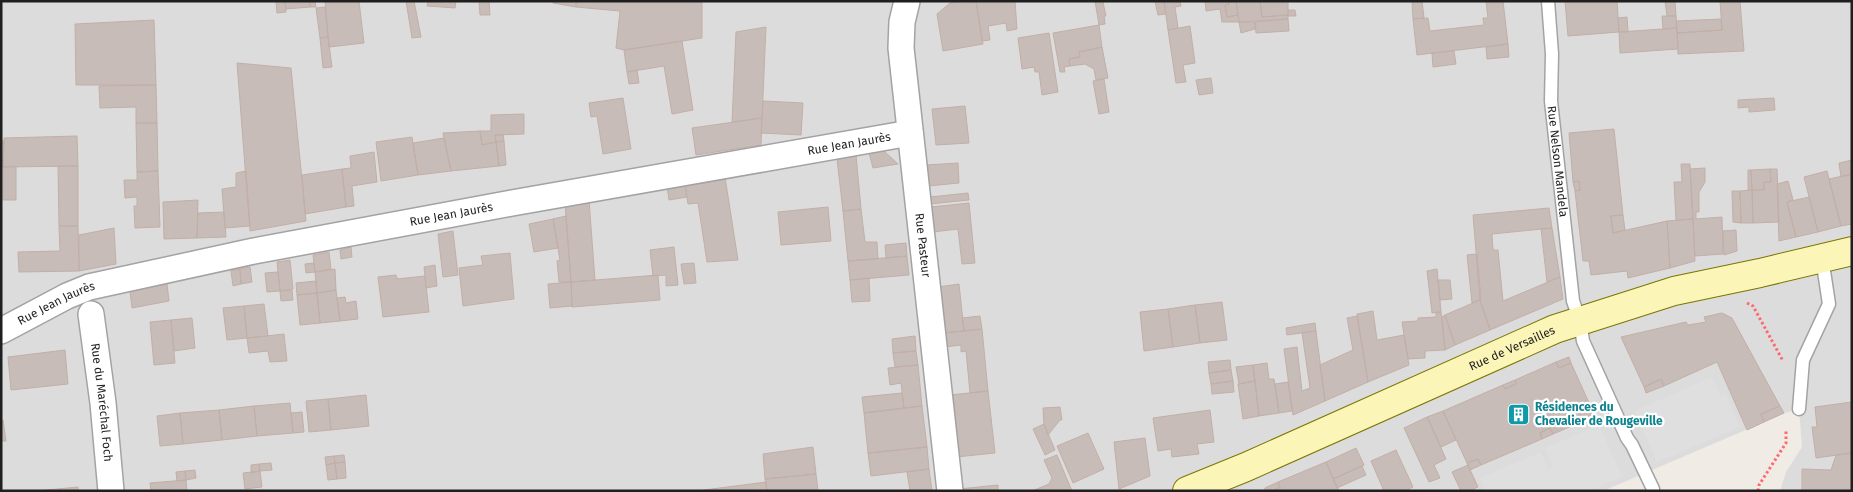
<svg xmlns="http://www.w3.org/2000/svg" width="1853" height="492" font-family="'Fira Sans',sans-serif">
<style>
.residential{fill:#dddcdc}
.parking{fill:#dfdfdf}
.building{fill:#c8bcb8;stroke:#c2afa7}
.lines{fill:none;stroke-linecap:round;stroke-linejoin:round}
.lane-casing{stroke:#a3a3a3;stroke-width:15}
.street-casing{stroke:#a3a3a3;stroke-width:28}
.secondary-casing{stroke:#7a7602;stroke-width:30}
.path{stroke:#fd696f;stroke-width:3;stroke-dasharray:2.5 2.5;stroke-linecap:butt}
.lane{stroke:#fff;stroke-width:12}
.street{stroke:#fff;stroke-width:25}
.secondary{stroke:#fbf5b8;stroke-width:28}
.labels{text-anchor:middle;stroke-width:4.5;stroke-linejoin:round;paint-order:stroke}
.street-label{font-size:12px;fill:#1f1f1f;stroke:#fff}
.culture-label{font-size:12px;font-weight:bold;fill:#0d838f;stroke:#fff;text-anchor:start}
</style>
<rect width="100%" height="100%" fill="#f0ebe5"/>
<!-- residential -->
<path class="residential" d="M1,1h1851v490h-72l6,-19 16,-25 -3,-38 -14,4 -182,78h-374l-7,-14 -35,14h-1186z"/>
<!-- parking -->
<path class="parking" d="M1712,377l9,19 5,-2 14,33 -83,35 -22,-51z
M1599,425l23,52 -32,14h-104l-6,-13 61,-26 7,17 5,-2 -8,-19z"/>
<!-- building -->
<path class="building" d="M276,1h9l1,11 -9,1z
M285,1h25v6l-24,2z
M310,1h5l1,6h-6z
M325,1h34l5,42 -35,4z
M406,1h8l7,36 -9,1z
M428,1h28l-1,7 -28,-2z
M479,1h10l1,14h-10z
M553,1h23v6l-23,-4z
M576,1h126v37l-78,12 -8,-2 4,-37 -44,-4z
M961,1h15l7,43 -40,7 -6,-37 13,-11z
M976,1h39l2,28 -10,2 -1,-8 -18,3 2,14 -8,1z
M1095,1h11l-3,1 3,14h-2l1,8 -6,1z
M1155,1h9l2,13 -8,1z
M1164,1h16l1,5 -6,1 3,21 -10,2z
M1205,1h24v3l-4,1 2,12 11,-2 1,7h-17l-2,-13 -14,2z
M1229,1h7l2,14 -11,2 -2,-12 4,-1z
M1236,1h24l2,16 26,-2v4l-49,3z
M1260,1h28v14l-26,2z
M1412,1h10l2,17 -11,1z
M1486,1h17l5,43 -91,11 -4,-36 15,-1 2,13 54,-6 -1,-7h5z
M1565,1h52l2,31 -51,4z
M1665,1h10l1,15h-9z
M1720,1h20l4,50 -66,3 -1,-21 45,-3z
M325,7l3,30 -8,1 -4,-30z
M1288,10h7l1,6h-8z
M1662,16h14l1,12 -14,1z
M1627,17l1,15h-9l-1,-14z
M1288,19l1,12 -33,2 -1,-11z
M1721,19l1,11 -45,3 -1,-12z
M154,20l2,65h-80l-1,-61z
M1239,22h16v7l-14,4z
M1099,25l3,22 -23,5 1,5 -11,2 1,7 -6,1 1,5h-5l-7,-39z
M1190,26l5,37 -12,2 3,17 -10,1 -8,-53z
M766,27l-4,91 -30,4 4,-90z
M1677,28l1,21 -58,4 -1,-21z
M1049,33l9,59 -16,3 -3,-23h-4l-1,-5 -12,2 -4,-31z
M328,37l4,30 -9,1 -3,-30z
M682,41l11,69 -21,4 -8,-48 -37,6 -3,-22z
M1508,44l1,13 -22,2 -1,-12z
M1102,47l6,31 -12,2 -2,-11 -9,-5 -15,2 -1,-7 11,-2 -1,-5z
M1454,51l2,13 -23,3 -1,-14z
M237,63l54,5 15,153 -56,10z
M637,70l2,13 -10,1 -2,-12z
M1211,78l2,15 -14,2 -3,-15z
M1104,79l5,33 -10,2 -6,-33z
M156,85l1,38h-21v-16l-36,1 -1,-22z
M623,98l8,51 -28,5 -6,-38 -6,1 -2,-14z
M1774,98l1,12 -26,2v-5l-11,1v-8z
M763,101l40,2 -2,32 -40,-2z
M965,106l4,37 -33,2 -4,-36z
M524,114v20l-29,1 1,7 -14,3 -2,-14h11v-16z
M762,118l-1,27 -65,10 -4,-27z
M136,123h21l1,48 -21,1z
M1614,129l9,86 -12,1 2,17 54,-12 3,47 -42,10 -1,-7 -36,4 -2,-14h-6l-8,-70 5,-1 -1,-9 -6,1 -4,-49z
M480,131l2,14 14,-3 3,24 -48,5 -8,-38z
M495,135h8l1,6 -8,1z
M77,136l1,30 -75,1 1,-29z
M412,137l6,38 -37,6 -5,-39z
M444,138l7,33 -33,4 -5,-32z
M1,141h3l-1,26h-2z
M504,141l2,24 -7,1 -3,-24z
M884,151l14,13 -25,4 -4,-15z
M374,152l3,30 -25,4 2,20 -8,1 -4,-38 9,-1 -1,-12z
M856,155l5,54 -18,2 -6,-52z
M1852,160v14l-11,3 -2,-14z
M958,163l1,20 -31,3 -2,-21z
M1681,164h9l3,55 -17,1 -2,-38h8z
M16,166v34h-13v-33z
M58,166h20v60h-19z
M1705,168v14l-6,10v20h-3v7l26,-2 1,37 -28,2 -5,-87z
M342,169l4,38 -41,7 -3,-39z
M1770,169l1,13h-7v8h-12l-1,-20z
M1770,169h7l2,53 -26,1 -1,-33h12v-8h7z
M1748,170h3l1,20h-4z
M158,171l2,56 -25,1 -1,-22h3v-9l-12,1 -1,-18h13v-8z
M246,171l4,55 -25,2 -3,-39 14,-2v-14z
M1827,171l14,55 -23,6 -14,-55z
M1852,174v50l-11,2 -12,-47z
M725,177l13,83 -31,2 -9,-59 -10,1 -3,-20z
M1579,181l1,9 -5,1 -2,-9z
M1788,181l5,19 -6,2 9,35 -17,4 -2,-57z
M685,184l2,13 -18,3 -2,-13z
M1752,190l1,33h-12l-1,-32z
M1732,191h8l1,32 -8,-1z
M968,193l1,7 -39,4v-7z
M1809,197l9,35 -22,5 -9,-35z
M198,200l-1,38 -33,1 -1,-37z
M589,200l6,80 -24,2 -6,-78z
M969,203l6,60 -13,1 -4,-35 -25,3 -2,-25z
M828,207l3,34 -50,4 -3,-33z
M1549,208l3,20 -60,6 1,16h5l5,51 57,-24 3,22 -73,31 -10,-30 -7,-85z
M861,209l4,33h12l1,17 -30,2 -5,-50z
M224,212l2,25 -29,1 1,-25z
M1623,215l2,15 -12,3 -2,-17z
M566,216l5,66h-12l-2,-21 3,-1 -7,-41z
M553,219l5,29 -24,4 -5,-28z
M1693,219l2,42 -25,7 -3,-47z
M59,226h19l1,45 -60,1 -1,-20 42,-1z
M114,228l2,36 -37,7v-36z
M1552,228l8,49 -13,5 -6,-53z
M1736,230l1,21 -13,4 -1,-24z
M453,231l5,44 -15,2 -5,-43z
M906,243l1,13 -21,2 -1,-13z
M351,247l1,10 -11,2 -1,-9z
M674,247l4,38 -12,1v-11l-13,1 -3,-26z
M329,252l2,17 -16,3 -2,-17z
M510,253l4,46 -51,7 -4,-38 24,-3 -2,-9z
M1477,254l4,45 -9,4 -5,-48z
M907,256l2,19 -59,5 -2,-19z
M290,260l3,29 -13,2 -3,-29z
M314,263l1,9 -9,1 -1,-9z
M694,263l2,20 -12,1 -3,-20z
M435,265l2,21 -11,2 -2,-21z
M250,267l2,15 -11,2 -1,-15z
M240,269l1,15 -8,2 -2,-15z
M335,269l1,21 -19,3 -2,-21z
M1437,269l4,43 -9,1 -5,-42z
M278,272l2,19 -13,1 -2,-19z
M396,275l1,4 28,-3 4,36 -46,5 -5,-40z
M658,275l2,25 -88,7 -1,-25z
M869,278l1,23 -18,1 -2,-22z
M1438,280h12l2,19 -12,1z
M316,281l1,12 -20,2 -1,-12z
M571,282l1,24 -22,2 -2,-24z
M167,284l2,17 -37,7 -2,-17z
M959,284l5,47 -21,2 -5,-46z
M292,290l1,10 -12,1 -1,-10z
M336,290l4,31 -20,2 -3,-30z
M317,293l3,30 -20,2 -3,-30z
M345,297l1,6 10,-2 2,18 -18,2 -3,-23z
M1480,300l10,30 -35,15 -10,-30z
M1222,302l5,38 -27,3 -5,-38z
M264,304l4,32 -21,2 -3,-32z
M1195,305l5,38 -27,4 -5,-38z
M244,306l3,32 -20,2 -4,-32z
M1168,309l5,38 -29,4 -4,-39z
M1373,311l4,29 27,-5 5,30 -41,17 -11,-68z
M1436,312h5l4,38 -20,1v7l-17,1 -6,-37 16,-1v-3l18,-1z
M1722,313l10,5 48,88 -19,8 3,8 -17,8 -30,-68 -53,24 -3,-7 -17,8 -23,-50 65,-15 2,3 18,-3 -2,-5z
M1445,315l10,30 -10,5 -3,-33z
M980,316l2,13 -18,2 -2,-13z
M1357,316l11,66 -43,19 -5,-36 33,-15 -6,-32z
M192,318l3,30 -21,3 -3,-31z
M171,320l4,43 -21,2 -4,-43z
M1315,323l1,8 -29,4 -1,-7z
M982,329l6,62 -18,2 -4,-42 -5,1v-7l-16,2 -2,-14z
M1316,331l9,70 -32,14 -9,-66 13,-2 5,44 8,-3 -8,-55z
M284,334l3,27 -17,1 -2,-11 -19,2 -2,-15z
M915,336l1,15 -23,2 -1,-14z
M65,350l3,34 -57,6 -3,-33z
M916,351l2,14 -23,2 -2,-14z
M1569,357l2,6 -12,5 -3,-6z
M1230,360l1,10 -22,3 -1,-11z
M1556,362l3,6 12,-5 24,53 -42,18 -3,-6 -10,5 2,6 -61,26 -3,-6 -11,4 -24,-52 60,-26 2,4 11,-5 -1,-4z
M1267,363l2,16h5l5,34 -20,3 -6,-51z
M918,365l4,41 -18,2 -3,-25 -11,2 -2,-17z
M1253,365l2,16 -16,3 -3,-17z
M1231,370l2,11 -22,3 -2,-11z
M1661,379l3,7 -18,7 -2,-6z
M1515,380l1,4 -11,5 -2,-4z
M1233,381l1,11 -22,2 -1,-10z
M1255,381l4,35 -16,3 -5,-35z
M1288,382l4,29 -13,2 -4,-29z
M988,391l7,62 -39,4 -6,-62z
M902,393l2,15 -40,5 -2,-16z
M366,395l3,31 -38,4 -3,-31z
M328,399l3,31 -22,2 -3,-31z
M1852,402v51l-36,5 -4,-31h5l-2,-20z
M290,403l3,30 -36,3 -3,-30z
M254,406l3,30 -35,4 -3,-30z
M922,406l5,41 -59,6 -4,-40z
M1780,406l4,7 -20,9 -3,-8z
M1060,407l2,13h-2l-12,15 -4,-11 -1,-16z
M219,410l3,30 -39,4 -3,-31z
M1210,410l4,32 -17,2 2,10 -27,3 -1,-8 -13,2 -5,-33z
M1443,411l13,29 -15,7 -14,-30z
M302,412l2,20 -11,1 -2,-20z
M180,413l3,31 -23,2 -3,-30z
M1427,417l19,42 -12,6 6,13 -11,4 -25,-54z
M1,420h2l3,21h-5z
M1044,424l11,26 -10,5 -12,-26z
M1550,428l3,6 -11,5 -2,-6z
M1088,433l16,36 -31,14 -16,-37z
M1145,438l5,38 -31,13 -5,-47z
M813,447l3,27 -51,5 -2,-25z
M927,447l2,22 -58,7 -3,-23z
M1356,448l8,17 -31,14 -7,-17z
M1396,450l17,37 -8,4h-21l-13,-30z
M1852,453v38h-50v-22l29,1 5,-15z
M344,455l1,7 -10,1 -1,-7z
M1057,455l15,36h-40l17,-7 3,-6 -8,-18z
M334,456l1,7 -9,2 -1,-8z
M1478,459l3,6 -11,5 -3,-7z
M345,462l1,16 -9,1 -2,-16z
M1326,462l13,29h-66l7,-4 -2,-5z
M271,463l1,7 -12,1 -1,-7z
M335,463l2,16 -9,1 -2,-15z
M259,464l1,7 -9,2v-8z
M1468,465l10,22 -9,4h-8l-9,-19z
M1362,466l4,9 -29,13 -4,-9z
M929,469l3,22h-22l-3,-19z
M195,470l1,8 -10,2 -1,-9z
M185,471l1,9 -9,1 -1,-9z
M260,471l2,16 -17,2 -2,-16z
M816,474l2,17h-51l-2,-12z
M186,480l1,11h-36l-1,-8z
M766,482l1,9h-66l3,-1z
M1278,482l2,5 -7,4h-9l1,-3z
M998,485v6h-39v-2z
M78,487v4h-42z"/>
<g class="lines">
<defs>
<g id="lane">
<path id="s1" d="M1548,1l4,53 -1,47 22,200 7,20 3,20 44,97 5,7 21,44"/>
<path d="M1799,409l4,-49 26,-56 -7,-46"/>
</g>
<g id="street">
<path id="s2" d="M907,1l-5,21 -1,26 49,443"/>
<path id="s3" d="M91,314l12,89 8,88"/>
<path id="s4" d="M1,331l66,-35 22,-9 165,-36 258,-48 398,-70"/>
</g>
<g id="secondary">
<path id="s5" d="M1187,491l59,-24 309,-138 119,-38 86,-18 92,-22"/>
</g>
</defs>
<!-- lane casing -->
<use href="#lane" class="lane-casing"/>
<!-- street casing -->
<use href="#street" class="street-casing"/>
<!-- secondary casing -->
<use href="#secondary" class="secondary-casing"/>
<!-- path -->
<path class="path" d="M1747,303l6,3 30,55
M1758,491l1,-6 27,-42v-13"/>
<!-- lane -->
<use href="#lane" class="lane"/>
<!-- street -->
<use href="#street" class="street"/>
<!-- secondary -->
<use href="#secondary" class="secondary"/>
</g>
<!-- icons -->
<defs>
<symbol id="building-square" viewBox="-11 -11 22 22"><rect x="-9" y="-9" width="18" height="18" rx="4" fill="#0f9aa8" stroke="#fff"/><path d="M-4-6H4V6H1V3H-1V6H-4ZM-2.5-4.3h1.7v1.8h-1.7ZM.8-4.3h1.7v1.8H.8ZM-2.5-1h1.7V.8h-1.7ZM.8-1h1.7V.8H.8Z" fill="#fff"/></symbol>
</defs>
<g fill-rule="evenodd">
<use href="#building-square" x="1506" y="402" width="25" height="25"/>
</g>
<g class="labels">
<!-- street labels -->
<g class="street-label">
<text dy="4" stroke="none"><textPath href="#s4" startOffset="872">Rue Jean Jaurès</textPath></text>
<text dy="4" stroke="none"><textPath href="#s1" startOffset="161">Rue Nelson Mandela</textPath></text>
<text dy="4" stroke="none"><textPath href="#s4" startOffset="468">Rue Jean Jaurès</textPath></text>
<text dy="4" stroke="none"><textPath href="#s2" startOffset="246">Rue Pasteur</textPath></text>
<text dy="4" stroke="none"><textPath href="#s4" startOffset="62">Rue Jean Jaurès</textPath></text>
<text dy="4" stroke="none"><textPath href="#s5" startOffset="355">Rue de Versailles</textPath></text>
<text dy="4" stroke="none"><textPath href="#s3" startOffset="89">Rue du Maréchal Foch</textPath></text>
</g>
<!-- culture labels -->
<g class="culture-label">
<text x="1535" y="411">Résidences du<tspan x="1535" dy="14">Chevalier de Rougeville</tspan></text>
</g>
</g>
<!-- border -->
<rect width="1853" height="492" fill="none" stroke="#1f1f1f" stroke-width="5"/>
</svg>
